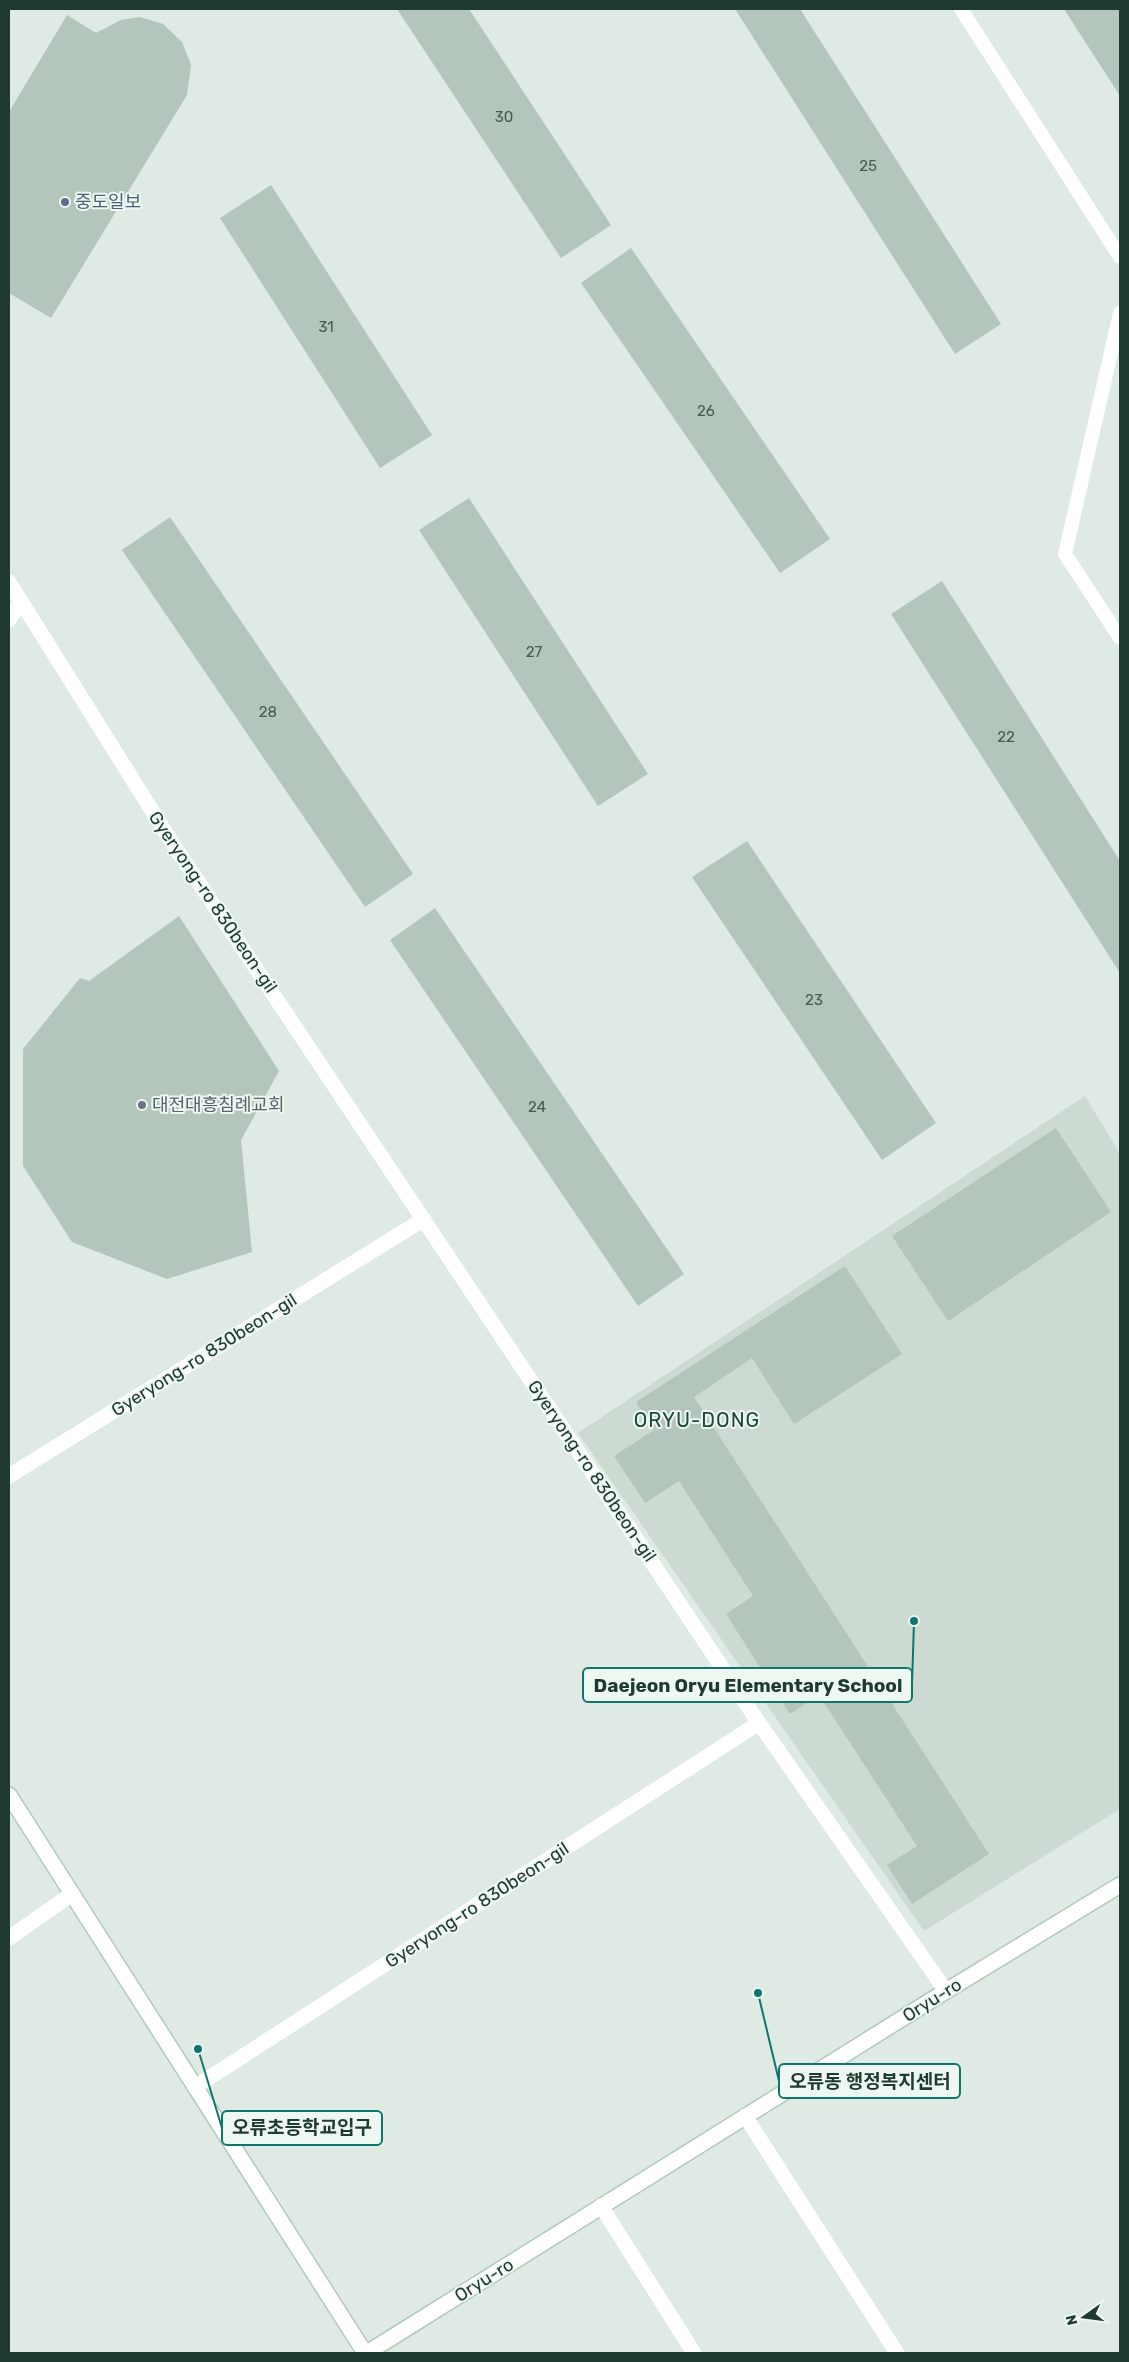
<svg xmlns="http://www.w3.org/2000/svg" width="1129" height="2362" font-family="Rubik,'Noto Sans KR',sans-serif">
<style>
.built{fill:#ccdad1}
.building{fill:#b4c5bb}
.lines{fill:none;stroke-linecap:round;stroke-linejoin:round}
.secondary-casing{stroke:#b1cabd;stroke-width:18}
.lane{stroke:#fff;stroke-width:14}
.street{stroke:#fff;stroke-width:15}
.secondary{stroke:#fff;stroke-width:15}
.service-dot{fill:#5c6f8a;stroke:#eef7f1;stroke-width:2}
.worship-dot{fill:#6b7280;stroke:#eef7f1;stroke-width:2}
.labels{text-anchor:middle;stroke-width:4;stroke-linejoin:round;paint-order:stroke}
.number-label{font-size:15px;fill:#445d51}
.service-label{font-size:18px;fill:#4e5e75;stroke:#eef7f1;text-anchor:start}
.street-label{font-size:18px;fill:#1f3a2e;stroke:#eef7f1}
.worship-label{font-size:18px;fill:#5b616d;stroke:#eef7f1;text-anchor:start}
.quarter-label{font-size:20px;letter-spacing:1px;fill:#1c4c38;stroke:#eef7f1}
.leader{fill:none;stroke:#0f766e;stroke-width:2}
.callout-dot{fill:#0f766e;stroke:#eef7f1;stroke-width:2}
.callout{fill:#eef7f1;stroke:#0f766e;stroke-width:2}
.callout-label{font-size:19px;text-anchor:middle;font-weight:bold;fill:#1f3a2e}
</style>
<rect width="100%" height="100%" fill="#deeae3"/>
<!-- built -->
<path class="built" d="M1085,1096l35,58v655l-196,122 -346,-498z"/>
<!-- building -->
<path class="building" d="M397,9h72l142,216 -50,33z
M735,9h65l201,315 -46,30z
M1064,9h56v87z
M67,15l29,18 25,-13 19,-3 23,7 19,18 9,23 -4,30 -136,223 -42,-25v-181z
M271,185l161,250 -52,33 -160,-250z
M631,248l199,291 -50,34 -199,-290z
M469,498l179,276 -50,32 -179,-276z
M170,517l243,357 -48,33 -243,-357z
M942,581l178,280v112l-229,-359z
M747,841l189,282 -54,37 -190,-283z
M435,908l249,366 -46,32 -248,-366z
M179,916l100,155 -38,69 11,112 -85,27 -95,-37 -49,-76v-117l57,-71 9,3z
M1056,1128l55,84 -163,109 -56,-85z
M845,1266l57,88 -108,70 -42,-66 -58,39 295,457 -77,50 -25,-39 30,-19 -98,-151 -29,19 -64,-100 27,-18 -74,-115 -34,22 -31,-47 40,-26 -18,-28z"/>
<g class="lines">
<defs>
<path id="secondary" d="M9,1795l356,558
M367,2353l579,-362 174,-106"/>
</defs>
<!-- secondary casing -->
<use href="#secondary" class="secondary-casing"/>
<!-- lane -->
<path class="lane" d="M961,9l159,248
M1120,313l-55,241 55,84"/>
<!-- street -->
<path class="street" d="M9,582l162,259 588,882 187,268
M9,620l12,-19
M9,1476l415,-257
M9,1938l63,-44
M195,2087l564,-364
M745,2116l152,237
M601,2206l93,147"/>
<!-- secondary -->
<use href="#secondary" class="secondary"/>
</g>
<!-- markers -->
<circle class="service-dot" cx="65" cy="202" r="5"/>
<circle class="worship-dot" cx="142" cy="1105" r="5"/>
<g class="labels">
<!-- number labels -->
<g class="number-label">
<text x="504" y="122">30</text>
<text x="868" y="171">25</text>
<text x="326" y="332">31</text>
<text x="706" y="416">26</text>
<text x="534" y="657">27</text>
<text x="268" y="717">28</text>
<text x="1006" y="742">22</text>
<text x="814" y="1005">23</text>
<text x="537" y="1112">24</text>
</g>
<!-- service labels -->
<g class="service-label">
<text x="75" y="208">중도일보</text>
</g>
<!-- street labels -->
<g class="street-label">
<text transform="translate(213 902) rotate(56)" y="6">Gyeryong-ro 830beon-gil</text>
<text transform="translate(204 1355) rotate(-32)" y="6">Gyeryong-ro 830beon-gil</text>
<text transform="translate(592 1471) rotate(56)" y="6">Gyeryong-ro 830beon-gil</text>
<text transform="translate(477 1905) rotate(-33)" y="6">Gyeryong-ro 830beon-gil</text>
<text transform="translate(932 2000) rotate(-32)" y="6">Oryu-ro</text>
<text transform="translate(484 2280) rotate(-32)" y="6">Oryu-ro</text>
</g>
<!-- worship labels -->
<g class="worship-label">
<text x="152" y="1111">대전대흥침례교회</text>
</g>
<!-- quarter labels -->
<g class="quarter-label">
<text x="697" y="1427">ORYU-DONG</text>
</g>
</g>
<!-- callouts -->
<path class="leader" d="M914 1621L912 1685M758 1993L779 2081M198 2049L222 2128"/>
<g class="callout-dot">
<circle cx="914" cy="1621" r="5"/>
<circle cx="758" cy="1993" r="5"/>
<circle cx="198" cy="2049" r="5"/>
</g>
<g class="callout">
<rect x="583" y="1668" width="329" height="34" rx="5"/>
<rect x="779" y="2064" width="181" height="34" rx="5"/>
<rect x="222" y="2111" width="160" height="34" rx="5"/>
</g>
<g class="callout-label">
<text x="748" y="1692">Daejeon Oryu Elementary School</text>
<text x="870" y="2088">오류동 행정복지센터</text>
<text x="302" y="2134">오류초등학교입구</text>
</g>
<!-- border -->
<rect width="1129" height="2362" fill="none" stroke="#1f3a2e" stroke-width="20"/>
<!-- north arrow -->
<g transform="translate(1084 2317) rotate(256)" stroke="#eef7f1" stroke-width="4" paint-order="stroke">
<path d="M0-4L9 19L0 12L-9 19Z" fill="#1f3a2e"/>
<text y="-8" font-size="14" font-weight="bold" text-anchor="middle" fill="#1f3a2e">N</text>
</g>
</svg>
